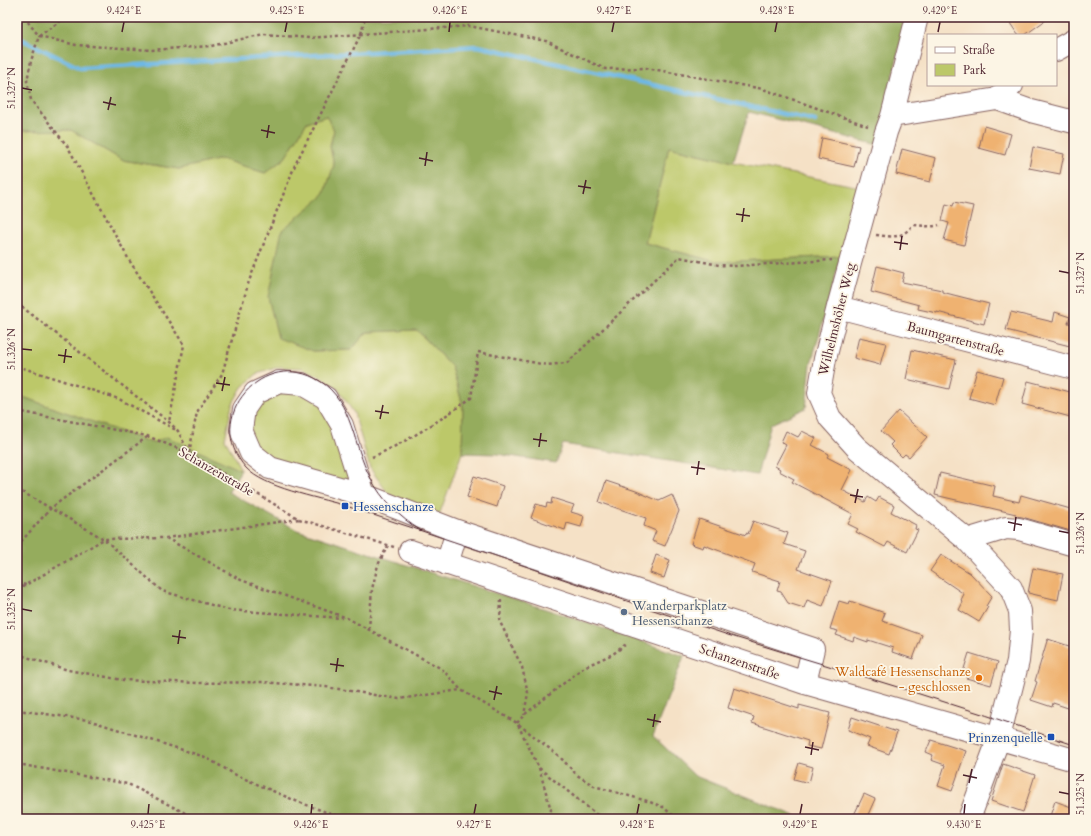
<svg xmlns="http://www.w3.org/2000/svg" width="1091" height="836" font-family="Cardo,serif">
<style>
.green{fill:#bcc869;stroke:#83744a}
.forest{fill:#95ac5d;stroke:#706644}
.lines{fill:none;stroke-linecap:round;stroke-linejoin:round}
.stream{stroke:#6db8e6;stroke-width:4.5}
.building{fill:#efb271}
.minor-casing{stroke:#866361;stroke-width:24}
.path{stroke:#866361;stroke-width:2.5;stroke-dasharray:3 3;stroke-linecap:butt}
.minor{stroke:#fff;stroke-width:22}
.tram{stroke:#4a1f2b;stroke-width:1}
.ticks{fill:none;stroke:#4a1f2b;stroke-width:1.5}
.transit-dot{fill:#1a4fb4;stroke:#fcf5e5;stroke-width:1.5}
.service-dot{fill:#5c6f8a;stroke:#fcf5e5;stroke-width:1.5}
.food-dot{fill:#e8710a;stroke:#fcf5e5;stroke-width:1.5}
.labels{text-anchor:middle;stroke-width:3.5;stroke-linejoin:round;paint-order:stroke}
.street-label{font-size:13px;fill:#4a1f2b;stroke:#fcf5e5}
.transit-label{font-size:13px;fill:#164399;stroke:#fcf5e5;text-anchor:start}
.service-label{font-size:13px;fill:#4e5e75;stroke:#fcf5e5;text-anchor:start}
.food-label{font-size:13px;fill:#c56008;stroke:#fcf5e5;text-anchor:end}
.neatline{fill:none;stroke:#4a1f2b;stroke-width:1.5}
.ticks-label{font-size:10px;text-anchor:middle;fill:#4a1f2b}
</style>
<rect width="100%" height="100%" fill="#fcf5e5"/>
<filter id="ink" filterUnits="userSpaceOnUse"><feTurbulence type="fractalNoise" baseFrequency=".025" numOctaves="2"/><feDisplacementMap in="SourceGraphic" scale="8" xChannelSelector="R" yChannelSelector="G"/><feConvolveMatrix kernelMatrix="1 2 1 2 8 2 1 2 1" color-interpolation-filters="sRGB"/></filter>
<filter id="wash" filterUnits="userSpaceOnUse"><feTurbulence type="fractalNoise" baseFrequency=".012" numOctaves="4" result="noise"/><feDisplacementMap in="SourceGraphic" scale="16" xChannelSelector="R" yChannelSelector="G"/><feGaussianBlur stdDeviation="0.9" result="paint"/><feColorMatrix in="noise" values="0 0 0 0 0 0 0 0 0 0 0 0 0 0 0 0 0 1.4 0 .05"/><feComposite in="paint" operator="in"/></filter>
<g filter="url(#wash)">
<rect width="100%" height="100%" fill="#f5e1c6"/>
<!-- green -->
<path class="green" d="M326,116l8,14 -4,16 4,19 -10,31 -42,34 31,121 38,-1 16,-18 50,-2 35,37 11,39 -1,47 -24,65 -33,-10 -18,-16 -17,-24 -16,-55 -16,-24 -15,-11 -20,-10 -24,-1 -22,7 -15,13 -10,18 -7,34 16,31 -3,5 -42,-25 -44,-7 -135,-48v-264l54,-1 51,30 57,9 42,-10 44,14 20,-15 22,-36z
M669,147l64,15 127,25 -19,69 -124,6 -72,-19z
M280,387l42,14 31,77 -8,7 -56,-14 -38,-26v-33l10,-16z"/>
<!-- forest -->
<path class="forest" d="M17,17h889l-28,128 -129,-33 -16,50 -64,-15 -24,96 72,19 124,-6 -30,108 -5,44 -35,16 -14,51 -194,-31 -7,19 -59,-9 -35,-1 1,-47 -11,-39 -35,-37 -50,2 -16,18 -38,1 -35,-13 -10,-41 14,-67 42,-35 10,-30 -4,-19 4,-16 -8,-14 -19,6 -22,36 -20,15 -44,-14 -42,10 -57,-9 -51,-30 -54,1z
M17,395l135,48 15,-6 74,33 -13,22 69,38 261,83 126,43 -31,80 42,40 108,43h-786z"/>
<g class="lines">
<!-- stream -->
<path class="stream" d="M17,37l63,31 398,-22 337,75"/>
</g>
<g id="blocks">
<!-- building -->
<path class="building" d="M1006,17h44l-25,18h-7z
M984,126l27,8 -6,21 -26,-7z
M822,138l37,8 -5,21 -36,-8z
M1033,147l31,7 -4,20 -31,-6z
M902,149l34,9 -6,24 -34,-8z
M954,202l19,4 -9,39 -20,-5 5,-17 -7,-2 4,-17 7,2z
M877,266l27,7 -2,9 40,8v2l47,12 -5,20 -47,-12v1l-19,-4 1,-4 -48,-13z
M1011,312l42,10 2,-10 15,5 -2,6 6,1v23l-68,-17z
M859,337l27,6 -6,22 -26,-7z
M912,350l44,10 -7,29 -43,-10z
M977,370l26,7 -8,28 -26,-7z
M1028,381l46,12v25l-52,-14z
M899,411l28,26 -18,20 -4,-3 -3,3 -12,-12 3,-3 -12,-11z
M786,431l12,6 4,-6 14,7 -4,7 17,9 -2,3 25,13 -10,20 23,12 3,-5 8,5 3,-5 15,8 -3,7 25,13 -1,4 3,1 -11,22 -19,-10 -3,5 -29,-15 2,-3 -10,-5 5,-10 -61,-32 2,-3 -15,-8 1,-2 -5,-3 11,-21 -5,-3z
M940,473l55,13 -2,10 26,6 2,-7 53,15v22l-52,-15 -7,-1 1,-2 -81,-19z
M474,476l29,10 -6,21 -30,-10z
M606,481l30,10 23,10 13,-6 7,16 -14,35 -13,-5 4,-10 -12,-5 2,-8 -47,-16z
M552,498l22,7 -3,7 13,4 -3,11 -14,-4 -2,7 -34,-12 5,-14 10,3 1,-4 4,1z
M699,519l47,16v-2l2,1 5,-13 35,12 -4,11 21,7 -7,18 34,12 -9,25 -16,-6 -3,8 -16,-5 -7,-11 -4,-1 3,-10 -28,-9 3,-8 -51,-19 -1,3 -12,-4z
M656,555l14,5 -6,18 -14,-5z
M941,555l29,18 22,23 -6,10 2,1 -9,15 -20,-12 4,-8 -2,-2 3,-6 -34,-23z
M1033,568l30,6 -5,26 -30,-7z
M839,601l10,3 1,-3 35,12 -3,8 40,14 -9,24 -21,-7 1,-4 -25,-8v2l-14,-5 -1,4 -17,-6 2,-4 -8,-2z
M1048,639l24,8 -3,7 5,1v55l-21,-7 -1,4 -21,-7 6,-18 -2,-1 12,-40z
M969,653l29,9 -7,23 -25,-7 1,-4 -4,-2z
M734,688l65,21v-4l31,8 -9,36 -14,-3 1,-5 -56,-18 2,-6 -26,-9z
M852,717l45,15 -8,22 -22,-8 3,-7 -22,-9z
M931,740l35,11 -14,40 -14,-5 7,-21 -14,-5 2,-5 -7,-3z
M799,763l14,4 -4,16 -15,-4z
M1003,764l32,11 -12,37 -32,-11z
M864,794l11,5 -9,20h-14z
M1055,801l19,7v11h-25z"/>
</g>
</g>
<g filter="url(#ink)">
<use href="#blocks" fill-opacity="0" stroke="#866361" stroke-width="1"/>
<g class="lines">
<defs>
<path id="minor" d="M917,17l-25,99 -6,16 -48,175 -13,52 -6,34 11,25 27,30 110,92 44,48 9,23 1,19 -3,31 -15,60 -4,17 -30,81
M1056,50l18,-10
M997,99l34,12 43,11
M892,116l105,-17 15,-14
M838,307l236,61
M364,495l-22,-70 -16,-27 -24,-14 -23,-2 -24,11 -11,16 -3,21 10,23 19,15 94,27 93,36
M967,540l39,-12 13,1 55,16
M410,551l395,132 269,77
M447,564l10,-33 356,118 -8,34"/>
</defs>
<!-- minor casing -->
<use href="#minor" class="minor-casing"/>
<!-- path -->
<path class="path" d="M24,17l15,19 37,9 75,5 60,-4 53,-12 45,4 160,-12 77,15 59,28 41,-1 117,21 105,37
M66,17l-27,19 -8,25 -4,20 4,19 37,47 61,113 55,85 -15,77
M876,235c18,2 25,4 37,-10 10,0 16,3 26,0
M17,303l152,119 9,9 11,22
M17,366l102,33 57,31
M17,411l130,25 42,17 110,66 95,28
M189,453l8,-41 25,-38 27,-93 46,-116 66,-131 4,-17
M372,457c35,-15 67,-36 99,-59l7,-46 69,13 20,-2 112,-106 40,8 16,1 97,-6
M17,489l87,50 58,52 67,19 113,8
M166,538l75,42 106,38 95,51 19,21 56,33 42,33 18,19 17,11 53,15 16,6 14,12
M17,546l34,-38 96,-71
M17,583l9,2
M17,590l87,-51 62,-1 133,-19
M501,600l-1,22 22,45 6,26 -4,22
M369,629l3,-40 6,-24 10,-20
M17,654l51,16 55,10 75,3 65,-1 63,5 73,12 61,-9
M17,710l71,10 117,37 31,18 60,26 49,18
M517,723l7,-8 60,-48 29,-13 12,-9 2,-3
M518,725l21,43 63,51
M17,764l111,20 69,35
M539,768l12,42 -2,9"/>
<!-- minor -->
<use href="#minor" class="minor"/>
<!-- tram -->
<path class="tram" d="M420,530c-21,-13 -38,-30 -50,-53 -17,-31 -17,-75 -50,-96 -56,-35 -119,37 -74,87 19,20 70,29 97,37 25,8 51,17 76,25 103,34 205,71 309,105 76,24 153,46 229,71 39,12 78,26 117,39"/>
</g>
</g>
<!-- ticks -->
<path class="ticks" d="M122,32l2,-10M285,32l2,-10M449,32l1,-10M612,32l2,-10M775,32l2,-10M938,32l2,-10M22,88l10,2M103,102l13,3M108,110l3,-13M261,130l14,3M267,138l2,-13M419,158l14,3M425,166l2,-14M578,186l13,2M583,194l3,-14M736,214l14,2M742,222l2,-14M894,242l14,2M900,250l2,-14M1059,271l10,2M22,349l10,1M58,355l14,2M64,363l2,-14M216,383l14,2M222,391l3,-14M375,411l14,2M380,419l3,-14M533,439l14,2M539,447l2,-14M691,467l14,2M697,475l2,-14M850,495l13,2M855,503l3,-14M1008,522l14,3M1014,531l2,-14M1059,531l10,2M22,609l10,2M172,636l14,2M178,644l2,-14M330,664l14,2M336,672l2,-14M489,691l13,3M494,700l3,-14M647,719l14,3M653,727l2,-13M805,747l14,3M811,755l2,-13M963,775l14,3M969,783l3,-14M1059,792l10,2M148,814l1,-10M311,814l1,-10M474,814l2,-10M637,814l2,-10M800,814l2,-10M964,814l1,-10"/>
<!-- markers -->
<g class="transit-dot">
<rect x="341" y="502" width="8" height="8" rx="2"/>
<rect x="1047" y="733" width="8" height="8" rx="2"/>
</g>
<circle class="service-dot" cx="624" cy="612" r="4"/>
<circle class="food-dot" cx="979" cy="678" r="4"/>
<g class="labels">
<!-- street labels -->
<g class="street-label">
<text transform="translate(836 319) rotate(-76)" y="5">Wilhelmshöher Weg</text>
<text transform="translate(956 338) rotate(15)" y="5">Baumgartenstraße</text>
<text transform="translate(217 471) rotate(30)" y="5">Schanzenstraße</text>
<text transform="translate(740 661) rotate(19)" y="5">Schanzenstraße</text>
</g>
<!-- transit labels -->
<g class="transit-label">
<text x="353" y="511">Hessenschanze</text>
<text x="1043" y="742" text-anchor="end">Prinzenquelle</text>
</g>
<!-- service labels -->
<g class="service-label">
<text x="632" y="610">Wanderparkplatz<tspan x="632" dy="15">Hessenschanze</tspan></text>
</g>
<!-- food labels -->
<g class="food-label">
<text x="971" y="676">Waldcafé Hessenschanze<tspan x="971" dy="15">- geschlossen</tspan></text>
</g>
</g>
<!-- margin -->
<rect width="1091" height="836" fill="none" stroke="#fcf5e5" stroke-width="44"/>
<!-- legend -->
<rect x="927" y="34" width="130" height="52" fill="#fcf5e5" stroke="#b59f9b"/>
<rect x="935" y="47" width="20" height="6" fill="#ffffff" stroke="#b59f9b"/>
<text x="963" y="54" font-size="12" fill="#4a1f2b">Straße</text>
<rect x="935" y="64" width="20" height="12" fill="#bcc869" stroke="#b59f9b"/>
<text x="963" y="74" font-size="12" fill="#4a1f2b">Park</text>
<rect x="22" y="22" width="1047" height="792" class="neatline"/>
<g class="ticks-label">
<text x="124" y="14">9.424°E</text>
<text x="287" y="14">9.425°E</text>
<text x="450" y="14">9.426°E</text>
<text x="614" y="14">9.427°E</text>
<text x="777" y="14">9.428°E</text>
<text x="940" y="14">9.429°E</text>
<text transform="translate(11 88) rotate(-90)" y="4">51.327°N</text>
<text transform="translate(1080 273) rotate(-90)" y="4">51.327°N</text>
<text transform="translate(11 349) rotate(-90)" y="4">51.326°N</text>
<text transform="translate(1080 533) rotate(-90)" y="4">51.326°N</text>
<text transform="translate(11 609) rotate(-90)" y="4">51.325°N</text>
<text transform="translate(1080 794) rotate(-90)" y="4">51.325°N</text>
<text x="148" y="828">9.425°E</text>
<text x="311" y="828">9.426°E</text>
<text x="474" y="828">9.427°E</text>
<text x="637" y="828">9.428°E</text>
<text x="800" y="828">9.429°E</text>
<text x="964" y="828">9.430°E</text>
</g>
</svg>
